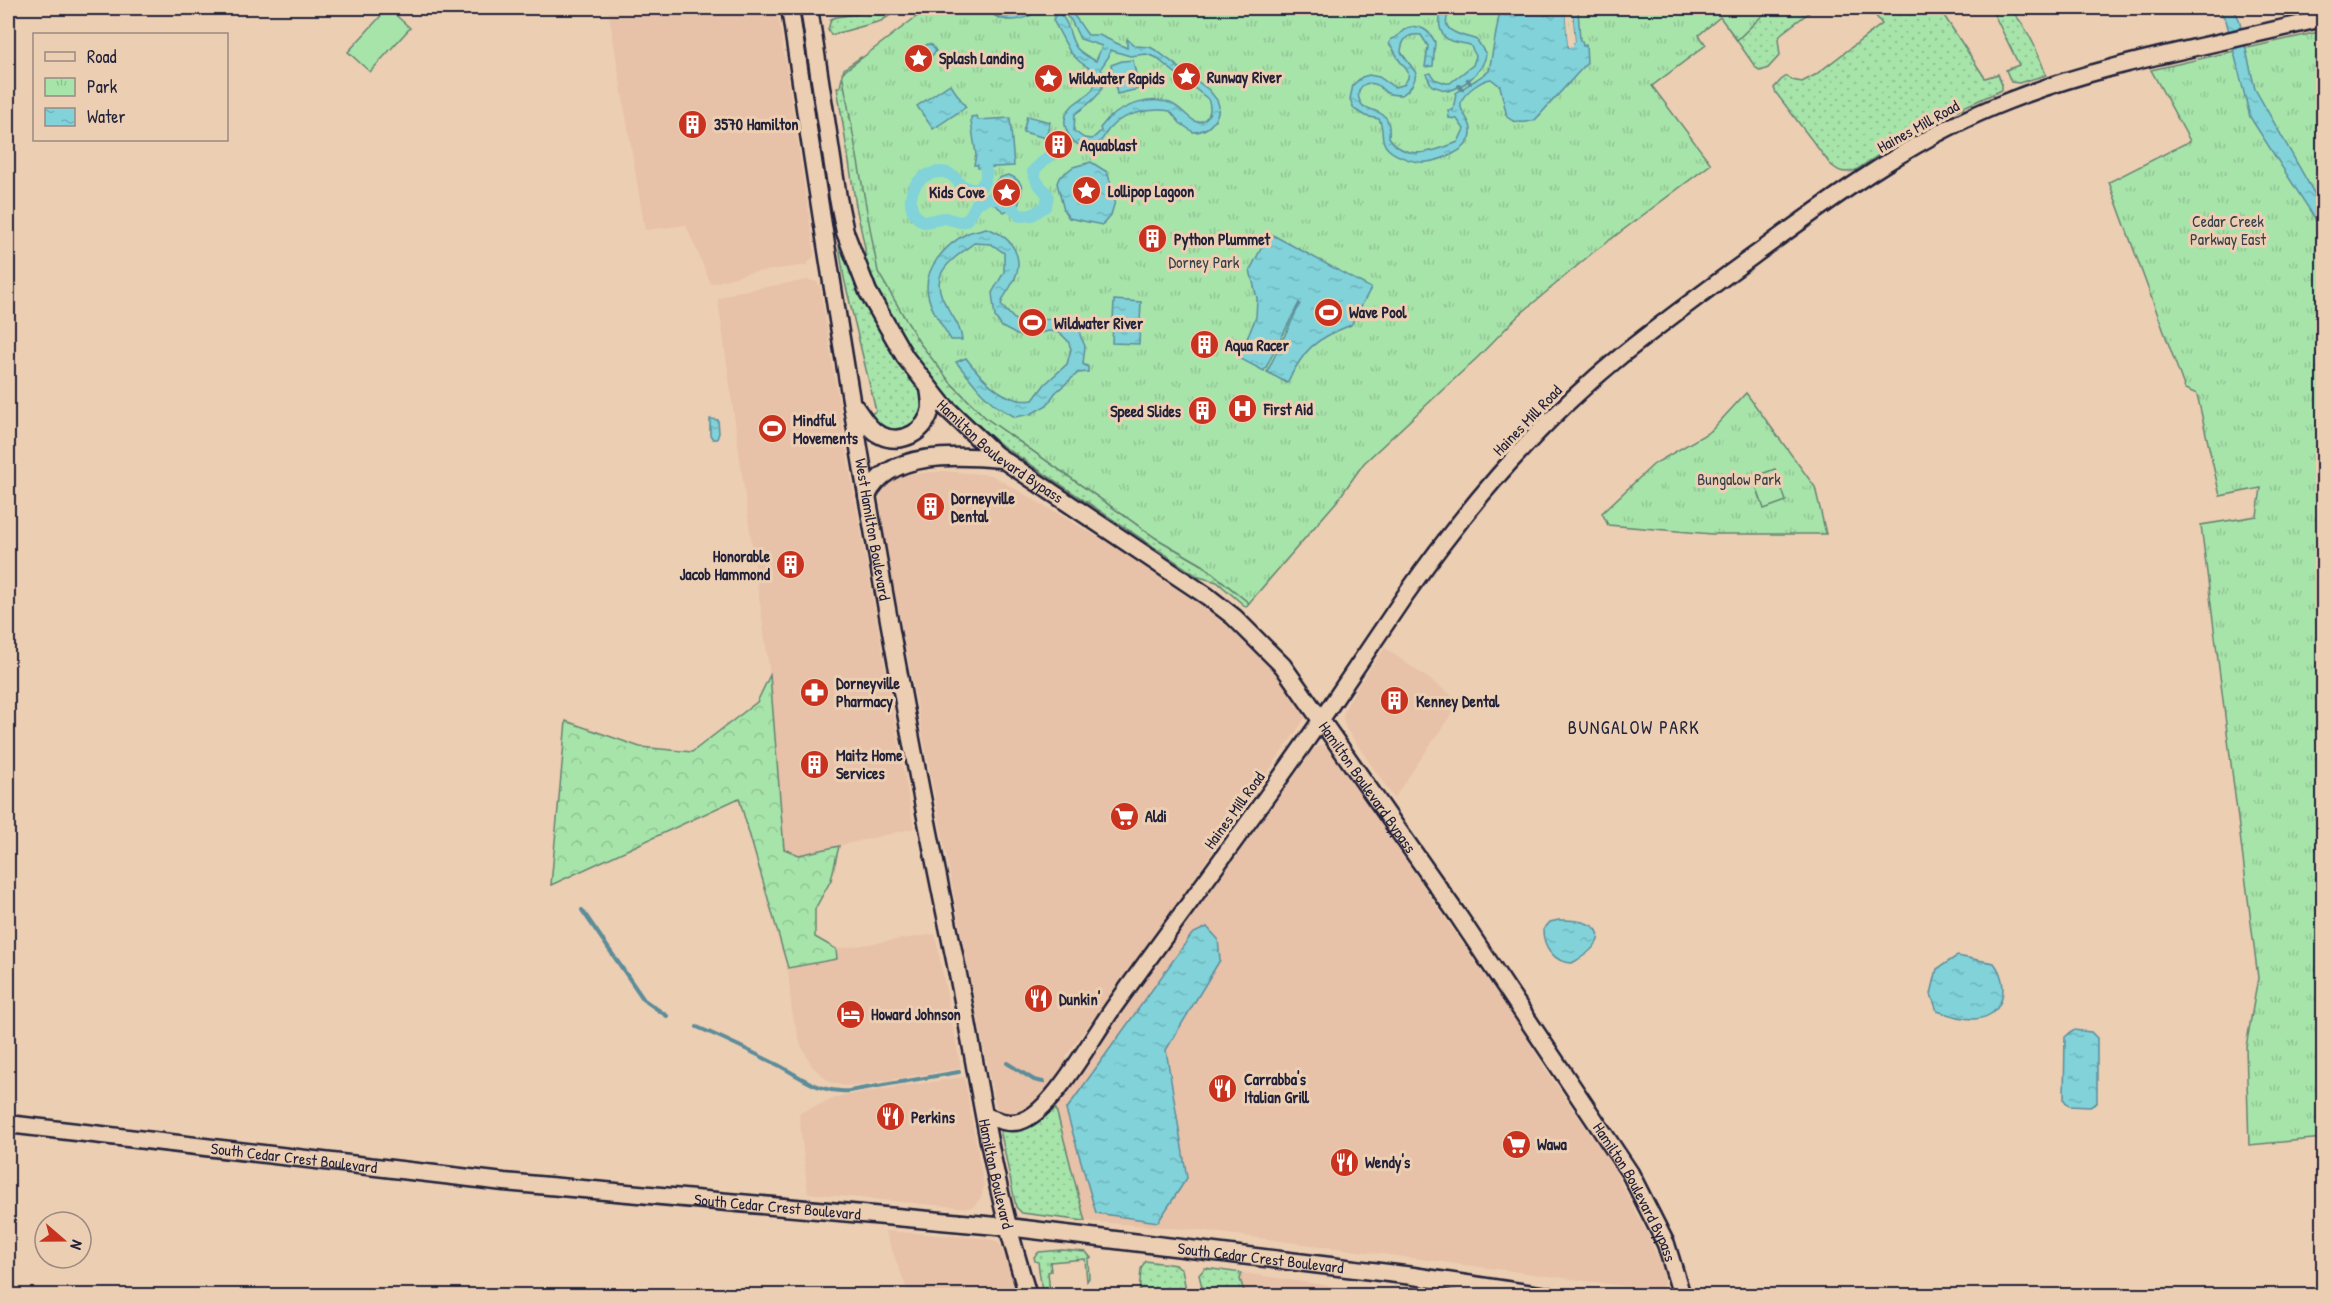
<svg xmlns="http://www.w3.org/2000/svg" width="2331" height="1303" font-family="'Patrick Hand',sans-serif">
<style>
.built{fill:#e7c1a8}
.grass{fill:url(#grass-dots);stroke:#648372;stroke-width:1.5}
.forest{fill:url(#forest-crowns);stroke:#648372;stroke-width:1.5}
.park{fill:url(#park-tufts);stroke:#648372;stroke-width:1.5}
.pitch{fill:#a7e4aa;stroke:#648372;stroke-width:1.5}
.water{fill:url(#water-ripples);stroke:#5b8c9a;stroke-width:1.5;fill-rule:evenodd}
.pier{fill:#ecceb2}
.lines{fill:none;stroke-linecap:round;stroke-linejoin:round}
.stream{stroke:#5b8c9a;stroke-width:4}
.canal{stroke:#81d2d9;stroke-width:12}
.secondary-casing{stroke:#22223b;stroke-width:20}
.primary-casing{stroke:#22223b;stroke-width:21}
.secondary{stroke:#ecceb2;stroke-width:15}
.primary{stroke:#ecceb2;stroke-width:16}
.labels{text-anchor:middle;stroke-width:6;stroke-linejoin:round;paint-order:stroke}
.poi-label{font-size:16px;font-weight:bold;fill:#22223b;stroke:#ecceb2;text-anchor:start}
.street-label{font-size:16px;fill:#22223b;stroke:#ecceb2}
.park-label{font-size:16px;fill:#363f4c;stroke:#ecceb2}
.neighbourhood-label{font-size:18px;letter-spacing:1.5px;fill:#22223b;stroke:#ecceb2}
</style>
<defs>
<pattern id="grass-dots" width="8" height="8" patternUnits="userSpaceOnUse" patternTransform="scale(1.5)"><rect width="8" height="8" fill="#a7e4aa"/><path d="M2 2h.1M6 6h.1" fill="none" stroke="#8fc393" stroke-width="1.8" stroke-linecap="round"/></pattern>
<pattern id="forest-crowns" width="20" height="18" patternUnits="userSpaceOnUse" patternTransform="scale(1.5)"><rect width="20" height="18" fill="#a7e4aa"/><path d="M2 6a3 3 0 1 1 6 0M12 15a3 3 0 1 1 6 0" fill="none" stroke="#8fc393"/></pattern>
<pattern id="park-tufts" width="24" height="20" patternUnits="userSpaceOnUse" patternTransform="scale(1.5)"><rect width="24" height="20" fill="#a7e4aa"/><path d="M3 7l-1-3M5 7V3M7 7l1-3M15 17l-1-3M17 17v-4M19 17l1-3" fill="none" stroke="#8fc393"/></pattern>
<pattern id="water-ripples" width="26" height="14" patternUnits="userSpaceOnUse" patternTransform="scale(1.5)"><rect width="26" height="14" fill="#81d2d9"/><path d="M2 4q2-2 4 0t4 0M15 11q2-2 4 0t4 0" fill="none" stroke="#6fb4bb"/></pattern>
</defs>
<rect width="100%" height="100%" fill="#ecceb2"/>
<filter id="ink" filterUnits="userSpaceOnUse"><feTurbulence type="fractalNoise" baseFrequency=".0167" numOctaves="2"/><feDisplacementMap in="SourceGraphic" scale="12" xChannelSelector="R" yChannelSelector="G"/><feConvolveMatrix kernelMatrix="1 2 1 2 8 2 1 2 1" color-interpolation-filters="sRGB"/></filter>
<g filter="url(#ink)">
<!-- built -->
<path class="built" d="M608,8h169l37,241v7l-8,9 -58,8 -37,11 -25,-59 -41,5z
M808,280l9,2 3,5 28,173 66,368 -115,27 -15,-6 -14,-174 -52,-376 18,-7z
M944,471l47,4 119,69 91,61 44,36 20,21 16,19 25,36 -127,183 -113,156v13l-21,29 -18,14 -18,4 -12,-8 -3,-9 -111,-568 -3,-31 3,-15 22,-10z
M1385,648l75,53 -66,97 -48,-70 -3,-10 2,-9 12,-22z
M1322,744l7,5 199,290 18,31 65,94 36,69 18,42 -1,9 -3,4 -4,2 -458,-60 -114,-9 -29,-112 27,-41v-3l105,-145 29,-37 97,-134z
M935,934l26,134 -90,15 -26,3 -15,-4 -18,-16 -11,-21 -9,-32 -4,-45 48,-9v-10z
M964,1077l20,109 -3,11 -7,9 -6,2 -11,-1 -149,-14 -9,-80 42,-17z
M885,1231l95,7 16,3 6,6 16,48h-109z
M1242,1273l115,17 45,5h-156l-6,-16z"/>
<!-- grass -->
<path class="grass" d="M886,8h16l-21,13 -50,14 -3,-5 3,-11 5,-2 33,-5z
M1770,8h45l-33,25 -4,6 2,16 -12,13 -7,3 -5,-3 -34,-49 9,-10 30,7z
M1870,8h69l46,70 13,-4 4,11v5l-74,33 -72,47c-12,4 -17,2 -26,-6l-54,-71 -2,-5 7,-8 6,-4 5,4 10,2 13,-7 67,-51z
M1991,8h18c19,19 28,42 37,67l-27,8 -8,-1 -5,-12 13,-5z
M861,57l89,325 36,36 170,120 46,27 47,38 -3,4 -29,-25 -18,-5 -196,-131c-37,-30 -73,-63 -98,-104 -16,-25 -27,-52 -40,-79v-15l-9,-42 -19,-119h3l4,-18z
M834,213l86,171 6,26 -16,20 -23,2 -12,-11 -4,-7 5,-3 -32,-133z
M1056,1109l29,112 -63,-8 -6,-6 -16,-78 1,-1 13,2 7,-1z
M1062,1250l24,2 5,6 -3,1 1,19 -2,3 -2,-22 -35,3 1,9 -3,1 2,22 -2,1 -6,-4 -4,-29 -3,-1 -1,-4 5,-5z
M1145,1261l31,4 6,4 5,26h-48l2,-26z
M1205,1268l37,5 -2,6 5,15 -41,1 -5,-20z"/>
<!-- forest -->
<path class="forest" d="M770,675l14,174 15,6 40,-9 -8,34 -16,29v28l21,12 1,10 -49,9 -49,-170 -188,87 15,-164 74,26 52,5 65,-50z"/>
<!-- park -->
<path class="park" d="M928,8h842l-33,32 -17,-23 -21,18 7,10 -54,41 59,78 -120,90 -73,62 -40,41 -114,106 -27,38 -88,102 -46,-38 -47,-27 -170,-120 -36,-36 -31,-40 -41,-70 -36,-199z
M2323,31v1107l-74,7 -3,-98 12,-69 -57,-453 56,-9 4,-28 -41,8 -23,-102 -12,-5 -76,-207 81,-41 -39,-71z
M1746,393l69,94 11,47h-114l-104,-9 -6,-12 52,-49 57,-33z"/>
<!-- pitch -->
<path class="pitch" d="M388,8l22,20 -40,44 -22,-20z
M1775,469l11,32 -22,8 -11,-32z"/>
<!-- water -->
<path class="water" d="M987,8h30l-1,2 8,-2h16c-13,14 -41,18 -53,0z
M1057,8c16,-1 22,16 31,27h11l28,13v-9l8,7 15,1 7,4 52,39 8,10 2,6c-1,15 -11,26 -26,26l-13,-9 -10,-12c-19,-3 -48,2 -61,18 -5,6 -7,14 -15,17 -17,7 -34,-16 -28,-31 7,-19 34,-16 29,-43l-15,-10 -10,-10 -17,-32 4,-8c13,8 11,23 19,35 5,7 13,10 20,14l6,-15 -22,-7 -9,-19zM1110,50l20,6 16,-2 9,3 53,42c4,10 3,21 -11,23 -10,-4 -16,-15 -27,-19 -18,-7 -46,2 -59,14l-1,-1 -10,12 1,3 -9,8 -8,-1 -10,-7 1,-17c16,-12 35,-22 26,-46l8,-12z
M1445,8h38l-17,5 -11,-3 -6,3c-11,20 15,22 28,27l9,14c-2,17 -22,33 -38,37l-16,-5 -6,-12 5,-1 3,6 12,4h4l23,-18 3,-9 -6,-11c-6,-2 -13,-2 -19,-4 -14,-6 -14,-24 -6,-33z
M1503,8h62l3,39 7,-6 -3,-33h6l2,33h2l1,5 3,-1 1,18 -52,57c-9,3 -20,4 -28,-3l-7,-31 -9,-7c-9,1 -25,12 -29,21 -6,13 14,20 8,38 -5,14 -29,22 -43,24 -10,2 -32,-6 -39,-13 -9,-9 -3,-19 -9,-30l-14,-3 -11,-7 -4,-10 3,-14 9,-8 7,-2 10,2 15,10 9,-2c11,-11 3,-16 -4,-25 -4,-6 -4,-11 -10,-16l2,-5c8,-1 9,-8 16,-11 12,-5 23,3 28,14l-2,24 -8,1 3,-21 -7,-11c-13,-2 -19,4 -20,17l15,21c-1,10 -6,17 -14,22 -5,0 -11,0 -15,-2 -5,-3 -7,-8 -13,-9 -15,-4 -20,12 -11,22 19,8 28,7 26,31 16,26 47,14 69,5l6,-13 -7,-10 -8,-1 -1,-8h5l3,-17 33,-22 10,-55z
M2217,8h16l6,11 16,70 68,120v22l-73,-114 -24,-97z
M928,44l4,1 4,6 -17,19 -10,-5 -2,-9z
M1133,60l6,29 -22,5 -6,-29 11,-4z
M950,84l16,23 -33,22 -16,-23z
M977,116l1,4 32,-2 4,48 -36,2v-3h-4l2,-10 -5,-33v-5z
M1027,116l23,6 -4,16 -23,-6z
M1091,162l16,10 9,26 -5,17 -9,10 -33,-7 -5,-7 -7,-28 2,-5 14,-11z
M1009,175c18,8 13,15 9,31l-14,6 -10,-8 -4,-11c5,-11 6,-16 19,-18z
M986,228c26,8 41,30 26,56 -4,8 -9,12 -11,21l16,17c5,0 11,1 16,0 14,-2 27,-9 38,5l4,-3 6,8 -1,3 5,11 -2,18 5,3v5l-10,1 -23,20 -8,12 -16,9 -16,3 -19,-11 -15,-14 -25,-30 10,-4c15,20 40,47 67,42l12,-16 22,-20 4,-15 -3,-8 -8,-8 -11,-2 -23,5 -9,-1 -15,-8 -7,-10 -3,-24 12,-21v-19l-13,-9 -17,-1c-28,21 -48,33 -25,67 6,10 12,18 13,30h-11c-8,-14 -20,-29 -23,-45 -6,-26 18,-51 40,-62 5,-2 12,-3 18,-5z
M1269,233l102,55 -20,37c-36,14 -46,23 -64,58l-20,-11 33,-68 -1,-1 -35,68 -25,-13 17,-41 1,-19 -7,-28z
M1114,300l27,2 -2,42 -27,-1z
M710,419l8,1 1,13 -2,6h-4l-3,-4z
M1559,920c46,-1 54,21 13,43 -18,0 -29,-17 -29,-33l7,-8z
M1207,927l11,12 2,21 -54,90 21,128 -29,44 -62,-9 -30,-103 126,-176z
M1957,956l37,7c16,21 11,55 -20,56 -13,0 -25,-4 -37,-8l-6,-17 6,-25z
M2073,1030l18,2 6,6v65l-7,4 -21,-1 -5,-6 1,-63z"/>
<!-- pier -->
<path class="pier" d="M1565,8h3l3,31 -2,-31h3l3,34h-2v5h-5z"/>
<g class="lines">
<!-- stream -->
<path class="stream" d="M1468,80l2,3
M1459,86l3,3
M582,910l62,90 23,16
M697,1027c26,11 53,24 79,37 26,13 42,29 73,27l110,-19
M1007,1063l27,17 9,2"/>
<!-- canal -->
<path class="canal" d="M983,157c3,13 7,22 -5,32 -24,3 -18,-22 -45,-16 -25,6 -30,39 -9,49l21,-4 15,4 5,-1 5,-5 7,-13 13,-5 17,3 13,15 12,-1 14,-9 2,-11 -11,-13 -4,-11 20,-19"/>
<defs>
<path id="secondary" d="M984,1115c15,6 29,12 44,3 30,-16 66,-84 88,-114 69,-96 140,-190 207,-287 27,-40 54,-80 81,-120 62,-89 134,-174 218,-242 47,-38 97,-74 145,-109 76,-56 153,-111 241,-145 101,-40 210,-56 316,-83"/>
<g id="primary">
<path id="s1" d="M790,8c47,317 98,633 164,947 19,90 31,182 54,271 6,23 13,46 20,70"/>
<path id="s2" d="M809,8l29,190 7,34 23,60 37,65 37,47 54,51 211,141 27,21 49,49 176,251 171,256 36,71 16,52"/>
<path d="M855,407c7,10 14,23 25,28 22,11 47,-4 51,-27 0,-7 -1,-13 -2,-20"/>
<path d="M867,496c20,-46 93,-41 134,-37"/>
<path id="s3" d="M8,1124l496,58 504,45 405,49 134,20"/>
</g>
</defs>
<!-- secondary casing -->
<use href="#secondary" class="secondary-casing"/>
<!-- primary casing -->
<use href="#primary" class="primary-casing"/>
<!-- secondary -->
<use href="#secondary" class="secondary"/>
<!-- primary -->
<use href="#primary" class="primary"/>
</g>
</g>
<!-- icons -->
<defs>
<symbol id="sight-disc" viewBox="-11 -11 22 22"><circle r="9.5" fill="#c8321e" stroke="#ecceb2"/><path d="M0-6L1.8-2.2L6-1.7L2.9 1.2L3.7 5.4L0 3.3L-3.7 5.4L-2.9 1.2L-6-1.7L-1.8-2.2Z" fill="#fff"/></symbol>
<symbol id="building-disc" viewBox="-11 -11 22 22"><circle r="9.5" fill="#c8321e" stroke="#ecceb2"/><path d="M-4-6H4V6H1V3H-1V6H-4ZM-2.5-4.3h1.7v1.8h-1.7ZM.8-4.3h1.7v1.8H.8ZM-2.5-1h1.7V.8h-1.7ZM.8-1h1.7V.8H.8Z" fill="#fff"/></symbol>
<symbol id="stadium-disc" viewBox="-11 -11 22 22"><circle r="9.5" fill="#c8321e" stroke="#ecceb2"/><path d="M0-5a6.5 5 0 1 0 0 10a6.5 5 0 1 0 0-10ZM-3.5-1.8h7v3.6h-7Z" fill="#fff"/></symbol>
<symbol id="hospital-disc" viewBox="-11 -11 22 22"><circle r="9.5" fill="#c8321e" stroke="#ecceb2"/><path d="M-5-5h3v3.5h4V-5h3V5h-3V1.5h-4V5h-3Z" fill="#fff"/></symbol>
<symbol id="pharmacy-disc" viewBox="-11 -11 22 22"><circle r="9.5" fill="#c8321e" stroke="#ecceb2"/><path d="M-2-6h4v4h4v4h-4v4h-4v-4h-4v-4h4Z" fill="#fff"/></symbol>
<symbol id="supermarket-disc" viewBox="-11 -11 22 22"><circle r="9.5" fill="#c8321e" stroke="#ecceb2"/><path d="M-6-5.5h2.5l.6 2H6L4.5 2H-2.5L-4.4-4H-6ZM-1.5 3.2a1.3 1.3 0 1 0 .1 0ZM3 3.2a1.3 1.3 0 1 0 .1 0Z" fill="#fff"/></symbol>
<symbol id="restaurant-disc" viewBox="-11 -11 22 22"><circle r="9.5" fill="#c8321e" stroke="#ecceb2"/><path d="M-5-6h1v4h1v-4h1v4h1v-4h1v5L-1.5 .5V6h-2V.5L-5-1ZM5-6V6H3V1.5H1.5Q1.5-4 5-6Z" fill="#fff"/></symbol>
<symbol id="hotel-disc" viewBox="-11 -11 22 22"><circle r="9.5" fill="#c8321e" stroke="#ecceb2"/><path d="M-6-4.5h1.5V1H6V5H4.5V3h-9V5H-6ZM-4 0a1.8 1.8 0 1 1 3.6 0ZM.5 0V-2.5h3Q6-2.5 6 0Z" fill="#fff"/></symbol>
</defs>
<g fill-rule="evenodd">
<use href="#sight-disc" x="902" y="42" width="33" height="33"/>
<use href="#sight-disc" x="1170" y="60" width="33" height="33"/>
<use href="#sight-disc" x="1032" y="62" width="33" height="33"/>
<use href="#building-disc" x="676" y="108" width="33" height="33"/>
<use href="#building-disc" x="1042" y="128" width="33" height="33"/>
<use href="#sight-disc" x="1070" y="174" width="33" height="33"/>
<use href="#sight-disc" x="990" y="176" width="33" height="33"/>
<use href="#building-disc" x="1136" y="222" width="33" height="33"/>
<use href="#stadium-disc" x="1312" y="296" width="33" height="33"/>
<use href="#stadium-disc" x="1016" y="306" width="33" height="33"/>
<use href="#building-disc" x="1188" y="328" width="33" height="33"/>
<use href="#hospital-disc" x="1226" y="392" width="33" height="33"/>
<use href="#building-disc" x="1186" y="394" width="33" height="33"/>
<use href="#stadium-disc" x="756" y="412" width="33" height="33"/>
<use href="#building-disc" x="914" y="490" width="33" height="33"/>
<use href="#building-disc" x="774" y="548" width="33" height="33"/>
<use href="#pharmacy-disc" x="798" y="676" width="33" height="33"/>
<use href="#building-disc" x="1378" y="684" width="33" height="33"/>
<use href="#building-disc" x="798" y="748" width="33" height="33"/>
<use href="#supermarket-disc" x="1108" y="800" width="33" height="33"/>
<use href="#restaurant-disc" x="1022" y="982" width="33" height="33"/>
<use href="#hotel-disc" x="834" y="998" width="33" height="33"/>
<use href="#restaurant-disc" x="1206" y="1072" width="33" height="33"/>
<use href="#restaurant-disc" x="874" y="1100" width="33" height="33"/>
<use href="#supermarket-disc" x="1500" y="1128" width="33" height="33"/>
<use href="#restaurant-disc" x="1328" y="1146" width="33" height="33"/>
</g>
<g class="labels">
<!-- poi labels -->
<g class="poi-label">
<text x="939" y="64">Splash Landing</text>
<text x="1207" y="83">Runway River</text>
<text x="1069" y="84">Wildwater Rapids</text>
<text x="714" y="130">3570 Hamilton</text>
<text x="1080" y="151">Aquablast</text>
<text x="1108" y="197">Lollipop Lagoon</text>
<text x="985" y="198" text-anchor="end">Kids Cove</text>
<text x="1174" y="245">Python Plummet</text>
<text x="1349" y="318">Wave Pool</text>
<text x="1054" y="329">Wildwater River</text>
<text x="1225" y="351">Aqua Racer</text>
<text x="1264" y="415">First Aid</text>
<text x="1181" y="417" text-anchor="end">Speed Slides</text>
<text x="793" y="426">Mindful<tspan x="793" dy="18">Movements</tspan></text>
<text x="951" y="504">Dorneyville<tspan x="951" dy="18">Dental</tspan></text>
<text x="770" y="562" text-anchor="end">Honorable<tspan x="770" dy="18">Jacob Hammond</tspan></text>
<text x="836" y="689">Dorneyville<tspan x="836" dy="18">Pharmacy</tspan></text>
<text x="1416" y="707">Kenney Dental</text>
<text x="836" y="761">Maitz Home<tspan x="836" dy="18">Services</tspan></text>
<text x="1145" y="822">Aldi</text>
<text x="1059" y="1005">Dunkin'</text>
<text x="871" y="1020">Howard Johnson</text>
<text x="1244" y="1085">Carrabba's<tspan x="1244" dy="18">Italian Grill</tspan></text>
<text x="911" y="1123">Perkins</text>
<text x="1537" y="1150">Wawa</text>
<text x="1365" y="1168">Wendy's</text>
</g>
<!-- street labels -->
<g class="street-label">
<text transform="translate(1918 126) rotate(-29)" y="6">Haines Mill Road</text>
<text transform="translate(1527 420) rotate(-46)" y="6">Haines Mill Road</text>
<text dy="6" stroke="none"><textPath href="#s2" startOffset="501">Hamilton Boulevard Bypass</textPath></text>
<text dy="6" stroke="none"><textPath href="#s1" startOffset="528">West Hamilton Boulevard</textPath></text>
<text dy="6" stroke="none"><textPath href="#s2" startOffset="1005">Hamilton Boulevard Bypass</textPath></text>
<text transform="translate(1234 810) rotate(-54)" y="6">Haines Mill Road</text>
<text dy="6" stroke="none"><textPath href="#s3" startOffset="288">South Cedar Crest Boulevard</textPath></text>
<text dy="6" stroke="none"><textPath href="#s1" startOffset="1184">Hamilton Boulevard</textPath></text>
<text dy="6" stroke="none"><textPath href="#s2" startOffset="1491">Hamilton Boulevard Bypass</textPath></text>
<text dy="6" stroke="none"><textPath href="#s3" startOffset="774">South Cedar Crest Boulevard</textPath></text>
<text dy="6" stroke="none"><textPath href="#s3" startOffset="1260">South Cedar Crest Boulevard</textPath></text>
</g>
<!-- park labels -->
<g class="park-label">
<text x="2228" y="227">Cedar Creek<tspan x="2228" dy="18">Parkway East</tspan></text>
<text x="1204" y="268">Dorney Park</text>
<text x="1739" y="485">Bungalow Park</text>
</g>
<!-- neighbourhood labels -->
<g class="neighbourhood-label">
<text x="1634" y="734">BUNGALOW PARK</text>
</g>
</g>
<!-- margin -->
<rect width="2331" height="1303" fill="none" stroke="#ecceb2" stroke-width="30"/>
<rect x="15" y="15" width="2301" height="1273" fill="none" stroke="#22223b" stroke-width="2" filter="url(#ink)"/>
<!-- legend -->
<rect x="33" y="33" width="195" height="108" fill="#ecceb2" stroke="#9b8982" stroke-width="1.5"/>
<rect x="45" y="52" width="30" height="9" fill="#ecceb2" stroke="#9b8982" stroke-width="1.5"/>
<text x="87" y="63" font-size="18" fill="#22223b">Road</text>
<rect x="45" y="78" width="30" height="18" fill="url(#park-tufts)" stroke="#9b8982" stroke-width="1.5"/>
<text x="87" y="93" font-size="18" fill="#22223b">Park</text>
<rect x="45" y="108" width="30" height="18" fill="url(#water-ripples)" stroke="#9b8982" stroke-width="1.5"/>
<text x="87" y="123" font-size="18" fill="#22223b">Water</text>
<!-- north arrow -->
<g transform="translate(63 1240) rotate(110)"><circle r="28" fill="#ecceb2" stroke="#9b8982" stroke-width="1.5"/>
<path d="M0-4.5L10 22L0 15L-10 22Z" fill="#c8321e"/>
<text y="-9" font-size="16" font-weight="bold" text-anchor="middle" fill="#22223b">N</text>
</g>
</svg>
